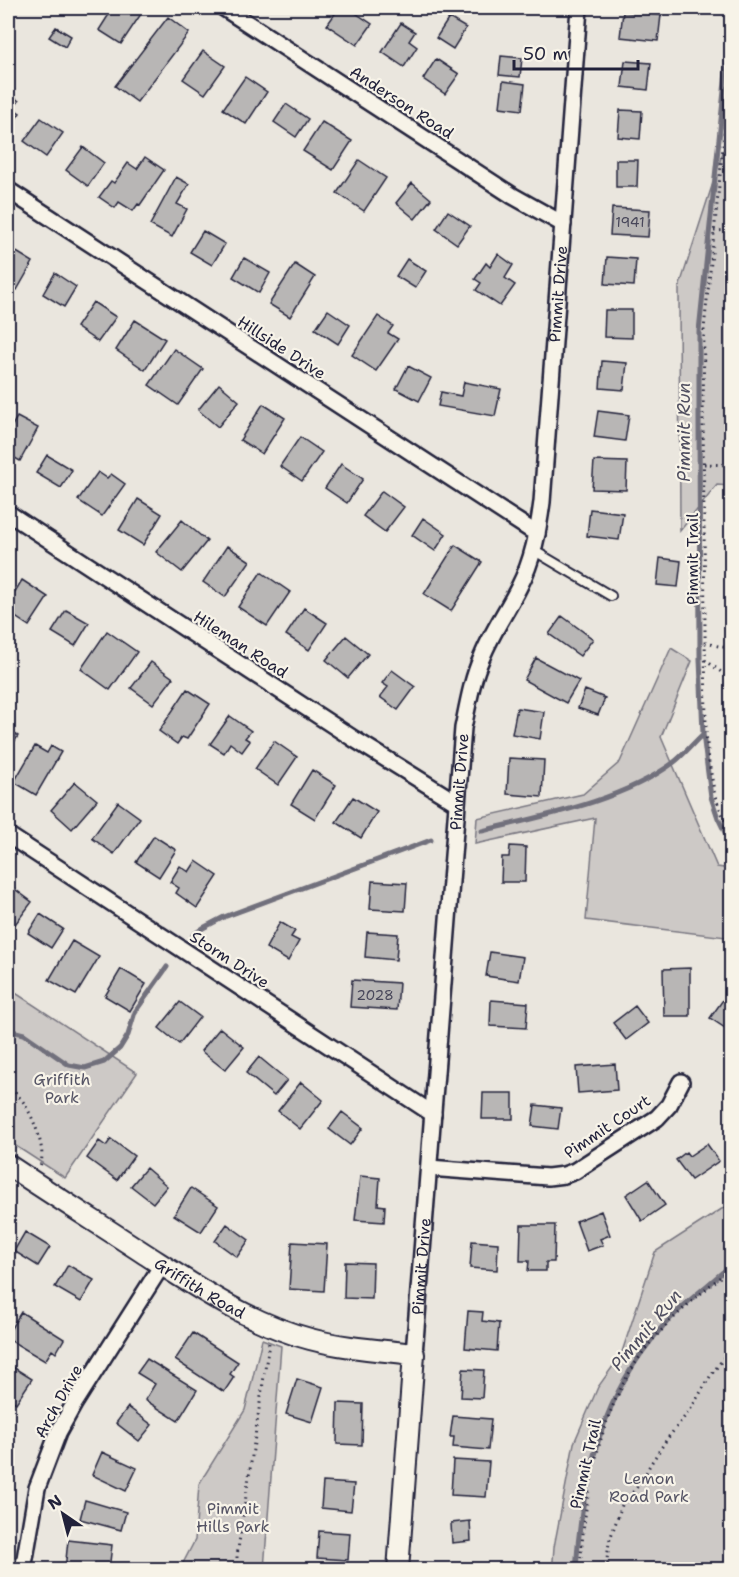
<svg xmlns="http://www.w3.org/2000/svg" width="739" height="1577" font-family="'Shantell Sans',sans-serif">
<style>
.green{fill:#cdc9c6;stroke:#787680;stroke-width:1.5}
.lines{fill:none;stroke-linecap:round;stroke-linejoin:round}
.stream{stroke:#716f7b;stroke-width:5}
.building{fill:#b8b6b5;stroke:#22223b;stroke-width:1.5}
.service-casing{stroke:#22223b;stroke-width:12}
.minor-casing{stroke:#22223b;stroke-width:20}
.tertiary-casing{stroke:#22223b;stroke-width:24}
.path{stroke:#22223b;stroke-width:3;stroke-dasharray:1.5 4.5;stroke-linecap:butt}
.service{stroke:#f7f3e8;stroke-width:8}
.minor{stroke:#f7f3e8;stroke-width:15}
.tertiary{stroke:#f7f3e8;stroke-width:20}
.labels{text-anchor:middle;stroke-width:4.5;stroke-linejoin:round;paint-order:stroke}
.number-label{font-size:14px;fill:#48475a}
.street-label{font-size:16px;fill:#22223b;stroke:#f7f3e8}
.park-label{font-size:16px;fill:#555465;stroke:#f7f3e8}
.water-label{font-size:18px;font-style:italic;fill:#504f60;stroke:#f7f3e8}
</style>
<rect width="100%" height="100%" fill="#eae6de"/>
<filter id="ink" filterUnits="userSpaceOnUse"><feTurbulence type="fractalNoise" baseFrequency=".0167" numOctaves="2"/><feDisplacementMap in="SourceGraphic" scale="12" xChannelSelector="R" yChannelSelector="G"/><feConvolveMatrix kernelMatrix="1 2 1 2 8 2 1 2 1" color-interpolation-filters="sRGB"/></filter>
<g filter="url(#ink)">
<!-- green -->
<path class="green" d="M731,127v359l-14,-1 -37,46 -1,-243z
M671,648l21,13 -31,76 56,130 14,2v52l-5,16 -140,-17 9,-102 -120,26 2,-26 106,-24 37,-32z
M8,988l129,85 -72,105 -57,-37z
M731,1203v366h-181l3,-8 1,-14 20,-104 24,-56 23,-32 34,-103z
M262,1339l19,7 -17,223h-84l15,-29 4,-56 46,-74z"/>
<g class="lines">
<!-- stream -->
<path class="stream" d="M732,14l-33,317v87l1,241 3,75 8,63 7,21 14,29
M482,831c61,-15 140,-30 191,-68 11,-8 20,-20 30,-29
M193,935l10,-7 21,-11 207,-77
M8,1030l16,4 45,31 16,3 19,-6 16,-14 8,-13 7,-23 32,-45
M576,1570c5,-81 22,-162 73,-227 23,-31 54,-53 83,-79"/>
</g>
<!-- building -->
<path class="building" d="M113,8h32l-24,36 -22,-14z
M339,8h9l24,16 -15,21 -30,-20z
M623,12l38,3 -3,26 -38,-4z
M168,17l21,16 -52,69 -22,-16z
M449,18l17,10 -13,21 -17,-11z
M401,23l14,9 -6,9 8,6 -13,20 -22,-15z
M56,27l15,9 -6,11 -16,-10z
M203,51l22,15 -20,28 -22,-15z
M501,56l21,2 -2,19 -21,-2z
M436,59l23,15 -14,20 -22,-15z
M625,61l26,2 -3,27 -26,-3z
M245,77l22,15 -21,32 -23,-15z
M503,81l22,3 -3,26 -22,-3z
M8,92l11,9 -6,7 7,5 -12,17z
M286,104l22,15 -12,18 -22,-15z
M620,110l22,1 -2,28 -22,-2z
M41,118l22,15 -17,24 -22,-16z
M322,122l30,19 -19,29 -30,-19z
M83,147l21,16 -16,23 -22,-16z
M145,157l19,13 -24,35 -2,-1 -5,7 -14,-9 -4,6 -16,-11 12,-16 3,2 14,-20 9,6z
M359,160l27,18 -22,33 -27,-18z
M616,160h22l-1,27h-21z
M176,177l13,7 -12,20 10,5 -15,28 -22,-12z
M412,183l19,16 -16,20 -19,-16z
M612,208l38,2 -2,27 -38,-2z
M448,211l22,15 -13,18 -21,-15z
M203,231l22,13 -13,21 -22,-13z
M10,248l23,14 -16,28 -9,-6v-31z
M498,254l15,11 -8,13 10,7 -15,21 -24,-16 5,-7 -6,-4 11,-16 4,4z
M607,257l29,2 -2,27 -29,-2z
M244,258l26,15 -11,20 -26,-16z
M407,259l19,12 -11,17 -19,-12z
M295,264l20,13 -25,40 -21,-13z
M55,273l21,14 -12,20 -21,-13z
M93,302l23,15 -18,25 -22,-15z
M328,310l22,15 -12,19 -23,-15z
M605,310h27v28l-28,-1z
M378,316l15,10 -5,7 10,6 -22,32 -24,-16z
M135,320l30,19 -20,31 -29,-20z
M174,349l29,20 -25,36 -29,-20z
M602,361l25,2 -3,27 -24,-2z
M408,366l23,12 -12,23 -23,-12z
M464,382l37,7 -6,27 -57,-10 3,-14 20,4z
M219,384l20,17 -21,26 -20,-17z
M263,404l22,14 -23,36 -22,-14z
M598,411l31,4 -4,26 -31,-4z
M17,417l21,11 -18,33 -12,-7v-21z
M300,437l22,15 -20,29 -22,-15z
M47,455l25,15 -11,18 -25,-15z
M594,461l33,1 -1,28 -34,-1z
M341,464l22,15 -16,24 -22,-15z
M98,472l9,6 4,-4 14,10 -23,32 -24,-16z
M382,491l22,16 -19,25 -22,-16z
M138,499l24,15 -19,31 -24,-15z
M590,509l33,4 -4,27 -32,-4z
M423,518l23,16 -11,17 -23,-16z
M182,520l25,21 -25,31 -26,-20z
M455,545l27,17 -31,49 -27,-17z
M227,546l23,15 -25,36 -22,-15z
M660,558l21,3 -3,26 -21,-2z
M261,572l29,20 -23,34 -29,-19z
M22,580l26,17 -19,29 -21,-14v-9z
M304,608l23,15 -18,27 -23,-15z
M66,610l23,13 -14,23 -23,-14z
M562,616l31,23 -13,17 -31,-22z
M107,631l30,21 -27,38 -29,-21z
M346,636l22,18 -20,24 -22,-18z
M536,658l43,23 -13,22 -42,-23z
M151,662l22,16 -20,26 -22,-16z
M392,670l23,17 -17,23 -18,-13 8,-10 -6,-4z
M187,689l23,15 -23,35 -5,-2 -5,7 -18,-13z
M585,690l20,8 -7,17 -20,-7z
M517,708l27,4 -4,27 -28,-5z
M230,716l21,15 -6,7 5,3 -8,11 -12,-9 -6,10 -14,-9z
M8,729l10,7 -10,16z
M274,741l23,16 -19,28 -23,-16z
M35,746l12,7 4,-7 10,6 -25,43 -22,-13z
M509,758l35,2 -2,37 -35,-3z
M312,770l24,15 -21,34 -24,-15z
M75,782l22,18 -25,29 -21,-19z
M353,797l24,15 -16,26 -25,-16z
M118,802l22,16 -26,36 -22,-16z
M154,836l22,14 -17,27 -23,-15z
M510,846l16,1 -1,35h-24l1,-25h7z
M196,861l22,15 -21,32 -21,-15 3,-5 -9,-6 10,-16 9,6z
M372,881l35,2 -2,28 -35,-2z
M8,884l24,18 -23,30 -1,-1z
M40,914l23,15 -12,19 -23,-15z
M280,922l15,9 -4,6 8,4 -11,20 -22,-13z
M367,932l31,2 -2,26 -31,-3z
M72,941l27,16 -23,38 -27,-15z
M490,952l33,5 -4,24 -33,-5z
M690,968v48h-26l-1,-47z
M121,969l25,15 -16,27 -25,-15z
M352,980l47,3 -2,27 -47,-3z
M725,997l7,4 -1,31 -21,-14z
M491,1000l37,3 -2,25 -36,-2z
M180,1002l20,15 -21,27 -20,-16z
M635,1006l13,17 -22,17 -13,-17z
M220,1028l24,19 -19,23 -24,-19z
M259,1057l28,23 -13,16 -28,-23z
M615,1064l2,26 -39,3 -2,-26z
M301,1082l22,18 -23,29 -22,-18z
M483,1093h30v26h-31z
M535,1105l26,3 -3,21 -26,-3z
M342,1112l21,16 -13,17 -21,-16z
M111,1139l23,17 -17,24 -30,-22 12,-17 7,5z
M707,1144l12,17 -28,19 -15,-20 10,-8 3,4z
M146,1168l21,18 -14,17 -22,-17z
M360,1176l20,2 -2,27 7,1 -1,16 -29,-2z
M648,1180l17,25 -23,16 -16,-26z
M191,1188l27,18 -17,26 -27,-17z
M601,1211l9,24 -10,4 3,6 -16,6 -11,-30z
M227,1224l22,16 -12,17 -22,-16z
M521,1225h34l-1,37h-8v9h-18l1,-10h-9z
M25,1232l25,15 -12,19 -24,-15z
M472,1241l26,2 -1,27 -27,-2z
M292,1242l35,2 -3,47 -35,-2z
M345,1262l28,1 -1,36 -28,-1z
M68,1265l26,15 -13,22 -26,-15z
M468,1311l15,1 -1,9 17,2 -2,28 -32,-3z
M21,1312l43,27 -8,14 -4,-3 -7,11 -37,-22v-6z
M193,1333l45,29 -8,12 4,3 -10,15 -49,-32z
M147,1359l50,31 -19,31 -33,-21 10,-16 -18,-11z
M8,1364l24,15 -16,24 -8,-5z
M463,1369l21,1 -2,28 -21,-1z
M297,1379l26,8 -11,35 -26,-8z
M338,1403l25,1 -1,41 -25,-1z
M128,1407l24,18 -13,16 -23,-18z
M453,1416l38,3 -3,31 -35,-3 1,-10h-4z
M102,1452l35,16 -11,23 -34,-16z
M453,1460l36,2 -3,35 -35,-2z
M323,1482l31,2 -3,27 -30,-3z
M85,1500l41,12 -5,18 -41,-11z
M470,1521l1,20 -19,2 -1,-20z
M319,1531l31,2 -2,27 -31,-2z
M68,1540l44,5 -3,25h-44z
M447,1566l22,1v3h-22z"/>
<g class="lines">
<defs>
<path id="service" d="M533,550l78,46"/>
<g id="minor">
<path d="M224,8l289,188 50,28"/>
<path d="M8,190l529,344"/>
<path d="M8,513l346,226 103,64"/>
<path d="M8,835l425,279"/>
<path d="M429,1168l119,9 16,-2 11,-4 82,-53 12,-13 12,-23"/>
<path id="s1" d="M414,1354l49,-626c5,-24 9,-49 19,-71 10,-25 25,-46 37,-70 14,-27 19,-55 23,-85l37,-494"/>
<path d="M23,1570l14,-82 21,-55 16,-29 88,-139"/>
</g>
<g id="tertiary">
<path id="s2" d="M8,1165c45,30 91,59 137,89 53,34 104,69 165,85 34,9 69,11 104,15l-16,216"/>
</g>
</defs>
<!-- service casing -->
<use href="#service" class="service-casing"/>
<!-- minor casing -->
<use href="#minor" class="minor-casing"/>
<!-- tertiary casing -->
<use href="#tertiary" class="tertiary-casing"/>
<!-- path -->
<path class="path" d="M732,61l-28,268 -1,88 3,316 3,29 6,34 17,43
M714,231l18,-1
M704,464l28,1
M705,643l27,6
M705,660l27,20
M11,1088c4,5 9,9 13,15 9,14 23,47 16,63
M237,1570v-14l32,-213
M580,1570c5,-79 19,-165 71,-228 24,-28 53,-51 81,-75
M609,1570l-2,-10 2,-18 13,-37 20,-24 8,-16 17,-26 23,-29 21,-35 21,-28"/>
<!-- service -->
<use href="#service" class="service"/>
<!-- minor -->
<use href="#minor" class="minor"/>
<!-- tertiary -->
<use href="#tertiary" class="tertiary"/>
</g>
</g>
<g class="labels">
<!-- number labels -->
<g class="number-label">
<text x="630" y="227">1941</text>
<text x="375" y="1000">2028</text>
</g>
<!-- street labels -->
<g class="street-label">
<text transform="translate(402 102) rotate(33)" y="6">Anderson Road</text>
<text dy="6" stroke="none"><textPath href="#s1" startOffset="1078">Pimmit Drive</textPath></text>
<text transform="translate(282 347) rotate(33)" y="6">Hillside Drive</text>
<text transform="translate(692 559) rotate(-90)" y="6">Pimmit Trail</text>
<text transform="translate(241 644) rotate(33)" y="6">Hileman Road</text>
<text dy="6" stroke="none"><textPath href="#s1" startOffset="574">Pimmit Drive</textPath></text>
<text transform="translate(230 959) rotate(33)" y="6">Storm Drive</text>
<text transform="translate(607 1126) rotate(-34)" y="6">Pimmit Court</text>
<text dy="6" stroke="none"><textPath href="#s1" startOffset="88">Pimmit Drive</textPath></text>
<text dy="6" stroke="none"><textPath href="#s2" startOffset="228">Griffith Road</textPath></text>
<text transform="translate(58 1401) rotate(-61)" y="6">Arch Drive</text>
<text transform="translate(585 1464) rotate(-77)" y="6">Pimmit Trail</text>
</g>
<!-- park labels -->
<g class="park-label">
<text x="62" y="1085">Griffith<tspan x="62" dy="18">Park</tspan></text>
<text x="649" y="1484">Lemon<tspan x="649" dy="18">Road Park</tspan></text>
<text x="233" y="1514">Pimmit<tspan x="233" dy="18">Hills Park</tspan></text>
</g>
<!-- water labels -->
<g class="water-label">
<text transform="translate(684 432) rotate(-90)" y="6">Pimmit Run</text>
<text transform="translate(646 1330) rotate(-50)" y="6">Pimmit Run</text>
</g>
</g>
<!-- margin -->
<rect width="739" height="1577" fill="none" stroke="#f7f3e8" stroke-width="30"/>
<rect x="15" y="15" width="709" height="1547" fill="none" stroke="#22223b" stroke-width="2" filter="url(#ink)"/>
<!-- north arrow -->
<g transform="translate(63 1514) rotate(325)" stroke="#f7f3e8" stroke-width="4.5" paint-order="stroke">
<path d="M0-4.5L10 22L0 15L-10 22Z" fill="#22223b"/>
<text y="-9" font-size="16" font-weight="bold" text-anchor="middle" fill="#22223b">N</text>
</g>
<!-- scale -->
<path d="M514 60v9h124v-9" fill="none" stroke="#22223b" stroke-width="3"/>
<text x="523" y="60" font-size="18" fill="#22223b" stroke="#f7f3e8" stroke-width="4.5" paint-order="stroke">50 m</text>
</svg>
